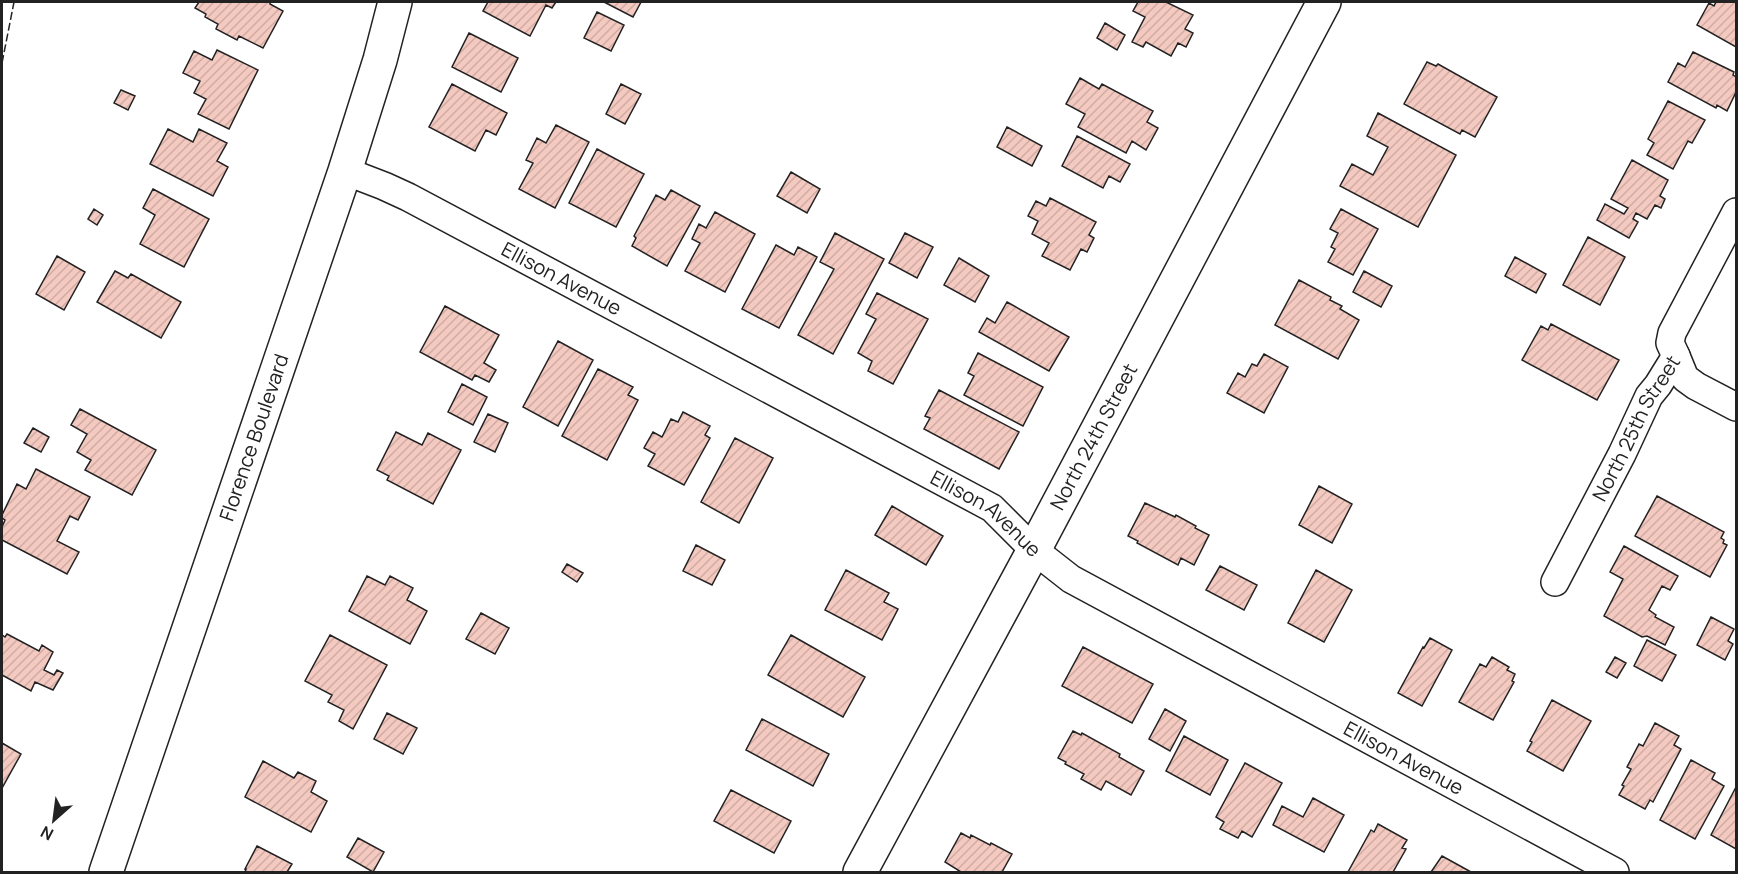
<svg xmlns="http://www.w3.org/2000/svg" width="1738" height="874" font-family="Manrope,sans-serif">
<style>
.building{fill:url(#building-hatch);stroke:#222;stroke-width:1.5}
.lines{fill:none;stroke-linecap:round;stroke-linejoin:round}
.minor-casing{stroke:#222;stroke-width:30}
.tertiary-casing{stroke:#222;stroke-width:36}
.minor{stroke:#fff;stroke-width:27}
.tertiary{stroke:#fff;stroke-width:33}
.fence{stroke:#222;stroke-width:1.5;stroke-dasharray:8 3;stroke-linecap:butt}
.labels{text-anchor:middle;stroke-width:4.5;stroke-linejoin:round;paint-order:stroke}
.street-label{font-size:20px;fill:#222;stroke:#fff}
</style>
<defs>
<pattern id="building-hatch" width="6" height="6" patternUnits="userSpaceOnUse" patternTransform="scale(1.5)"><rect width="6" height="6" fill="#f3c9c0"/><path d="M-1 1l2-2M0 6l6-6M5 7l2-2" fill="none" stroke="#d0aca5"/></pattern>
</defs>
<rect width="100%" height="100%" fill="#fff"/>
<!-- building -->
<path class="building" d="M199,2h71v2l13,7 -20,37 -24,-12 -2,4 -21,-11 2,-5 -13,-7 1,-3 -11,-6z
M488,2h68l-4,6 -6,-3 -16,31 -47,-25z
M604,2h37l-8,15z
M1138,2h28l27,13 -8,14 8,4 -7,14 -8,-4 -7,13 -25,-14 -3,5 -11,-5 13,-25 -12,-6z
M1716,2h20v45l-39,-22 12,-22 5,3z
M597,12l27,13 -13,26 -27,-13z
M1105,23l20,12 -8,15 -20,-12z
M469,33l49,25 -17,34 -49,-25z
M217,50l41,20 -29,59 -31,-15 8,-15 -12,-6 6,-12 -17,-8 11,-22 18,9z
M1693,52l41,20 -1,3 3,2v15l-9,19 -10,-6 -1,3 -48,-26 10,-19 7,4z
M1427,62l9,4 2,-2 59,33 -22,40 -13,-7 -2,4 -56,-30z
M1080,78l19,11 3,-5 51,27 -6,11 11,6 -12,22 -14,-9 -6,12 -48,-26 7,-13 -19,-10z
M452,84l55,29 -11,22 -10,-5 -11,21 -46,-24z
M621,84l20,10 -16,30 -19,-10z
M121,90l14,6 -7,14 -14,-7z
M1668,101l37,19 -13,23 -4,-2 -15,28 -26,-14 7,-12 -6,-4z
M1378,113l78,42 -38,72 -78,-41 12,-22 21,11 15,-28 -21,-11z
M556,125l33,17 -34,66 -36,-19 14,-26 -7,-3 11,-22 9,5z
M1007,127l35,19 -10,20 -35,-19z
M168,129l25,13 6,-13 28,14 -10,18 11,6 -15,29 -63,-32z
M1077,136l53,28 -10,18 -11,-6 -6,12 -41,-22z
M597,149l47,25 -28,53 -47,-24z
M1632,160l36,20 -8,16 5,3 -4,9 -6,-3 -8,14 -11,-6 -3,6 5,3 -9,16 -32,-18 8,-16 19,10 4,-6 -17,-9z
M791,172l29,17 -13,24 -30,-17z
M153,189l56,30 -25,48 -44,-23 15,-29 -12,-7z
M671,190l29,16 -33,60 -35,-20 4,-8 -2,-2 22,-41 9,5z
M1050,198l46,24 -7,13 5,3 -7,14 -6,-3 -11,21 -28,-14 7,-13 -17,-9 6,-13 -10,-5 8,-15 10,5z
M94,209l9,6 -6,10 -9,-6z
M1341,209l37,20 -25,46 -25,-13 7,-13 -4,-2 7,-14 -8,-4z
M715,212l40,22 -30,58 -40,-21 15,-28 -8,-4 7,-15 7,4z
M835,233l49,26 -51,95 -35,-19 36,-66 -14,-7z
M905,233l28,14 -16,31 -28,-15z
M1588,237l37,20 -25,48 -37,-20z
M776,245l18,10 4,-8 19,10 -38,71 -37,-19z
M57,256l28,16 -21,38 -28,-16z
M1515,257l31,17 -10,19 -31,-17z
M959,258l30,18 -14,26 -31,-17z
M115,271l13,7 3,-4 50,28 -20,36 -64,-36z
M1364,271l28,15 -11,21 -28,-15z
M1299,280l32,17 -1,3 12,6 -2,3 19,11 -21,39 -63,-34z
M877,293l51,26 -35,65 -25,-13 4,-10 -14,-8 18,-34 -10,-5z
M1007,302l62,35 -20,34 -70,-39 8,-14 8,5z
M445,306l54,29 -15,28 12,7 -7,12 -14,-7 -3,5 -52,-28z
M1551,324l68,36 -22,40 -75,-40 19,-34 7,4z
M558,341l35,19 -35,66 -35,-19z
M978,353l65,34 -20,39 -59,-31 10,-19 -6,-3z
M1264,354l24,13 -24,46 -37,-20 11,-20 7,4 7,-13 5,2z
M598,369l35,18 -5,8 10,5 -31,60 -45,-24z
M462,384l25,13 -14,28 -25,-13z
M939,390l80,42 -20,37 -75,-40 6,-11 -5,-2z
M80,409l76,41 -24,45 -47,-25 6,-10 -14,-8 10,-18 -16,-9z
M683,412l27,14 -5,9 5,3 -26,47 -36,-19 7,-12 -11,-6 9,-16 9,5 9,-18 7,3z
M488,414l20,9 -13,29 -21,-10z
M33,428l16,9 -8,15 -17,-9z
M396,432l26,13 6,-12 33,17 -28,54 -46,-24 2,-4 -12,-6z
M735,438l38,20 -34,65 -38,-21z
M36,469l54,28 -12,23 -8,-4 -13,25 22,11 -12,22 -65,-34v-13l3,-7 -3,-2v-3l15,-31 9,5z
M1319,486l33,18 -20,39 -33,-18z
M1657,496l67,36 -3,6 3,2 -1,3 4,2 -17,32 -75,-41z
M1145,503l30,14 1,-2 20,11 -1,2 14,7 -15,30 -13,-7 -3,7 -41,-22 1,-2 -10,-5z
M892,506l51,30 -17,29 -51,-30z
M696,545l29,15 -13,25 -29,-14z
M1624,546l54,30 -8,14 -8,-4 -13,24 7,5 -1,2 19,10 -9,18 -18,-9 -5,1 -38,-21 19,-37 -13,-7z
M567,564l16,9 -6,9 -15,-10z
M1220,566l37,19 -13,25 -38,-20z
M846,570l43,23 -5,9 14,7 -16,31 -57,-30z
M1316,570l36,20 -28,52 -36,-19z
M367,576l18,9 5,-9 23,12 -6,12 20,11 -17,33 -61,-33z
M481,613l28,15 -14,26 -29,-15z
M1711,617l23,12 -6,12 5,3 -8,16 -28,-15z
M7,634l32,17 3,-6 11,7 -9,18 10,5 3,-5 6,3 -10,17 -18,-8 -4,9 -29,-16v-40l3,2z
M330,635l57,30 -34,64 -14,-8 5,-11 -16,-8 4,-7 -27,-14z
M791,635l74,42 -22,40 -75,-42z
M1430,638l22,12 -30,56 -24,-13 25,-46 1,1z
M1647,640l29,15 -14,26 -28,-15z
M1083,647l70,37 -21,39 -70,-37z
M1492,657l17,10 -2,3 8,4 -3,7 2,1 -21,38 -34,-18 21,-38 6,3z
M1615,657l11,6 -9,15 -11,-6z
M1552,700l39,21 -28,50 -36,-20 5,-9 -2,-1z
M1165,709l21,12 -16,30 -21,-12z
M387,713l30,15 -14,26 -29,-15z
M762,719l67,35 -16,32 -67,-36z
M1655,723l24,13 -5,9 7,4 -28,53 -3,-2 -5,9 -26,-14 5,-9 -2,-1 9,-16 -4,-2 12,-23 4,2z
M1073,731l8,4 1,-2 38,21 -1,3 25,14 -13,24 -25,-14 -5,9 -20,-11 3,-5 -19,-10 1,-2 -8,-4z
M1184,736l44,24 -18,35 -44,-24z
M2,743l19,11 -19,34z
M1691,760l24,13 -3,6 12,7 -29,53 -35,-19z
M263,761l31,17 4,-6 18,9 -5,11 16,9 -16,31 -66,-35z
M1245,763l37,20 -30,54 -10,-6 -4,7 -18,-9 4,-7 -8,-5z
M1736,787v62l-25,-14z
M731,790l60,31 -17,32 -60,-32z
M1313,798l31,17 -20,37 -51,-27 9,-19 21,11z
M1378,824l29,16 -5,8 4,1 -13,23h-45l23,-42 3,2z
M961,833l9,5 1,-3 19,10 1,-2 21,11 -10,18h-41l-16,-10z
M358,838l26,14 -11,20 -26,-15z
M257,846l35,18 -5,8h-42l1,-3h-1z
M1442,856l29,16h-40z"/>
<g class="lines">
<defs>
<g id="minor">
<path id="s1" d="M345,171l39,15 24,11 584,311 42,42 37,29 544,293"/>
<path d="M1676,356l9,22 11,8 40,21"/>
<path id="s2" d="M1555,582l67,-128 27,-58 9,-11 18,-29 -6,-13 2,-10 64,-121"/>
</g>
<g id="tertiary">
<path id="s3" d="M106,872l239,-701 35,-111 15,-58"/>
<path id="s4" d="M860,872l174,-322 290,-548"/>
</g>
</defs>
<!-- minor casing -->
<use href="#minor" class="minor-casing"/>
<!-- tertiary casing -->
<use href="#tertiary" class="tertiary-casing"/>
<!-- minor -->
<use href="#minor" class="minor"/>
<!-- tertiary -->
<use href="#tertiary" class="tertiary"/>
<!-- fence -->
<path class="fence" d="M2,63l12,-61"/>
</g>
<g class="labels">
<!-- street labels -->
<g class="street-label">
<text dy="7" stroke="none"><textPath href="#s1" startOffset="242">Ellison Avenue</textPath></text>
<text dy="7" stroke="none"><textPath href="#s2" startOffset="174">North 25th Street</textPath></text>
<text dy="7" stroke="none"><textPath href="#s4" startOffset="494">North 24th Street</textPath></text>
<text dy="7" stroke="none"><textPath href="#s3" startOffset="459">Florence Boulevard</textPath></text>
<text dy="7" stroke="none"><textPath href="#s1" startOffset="728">Ellison Avenue</textPath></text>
<text dy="7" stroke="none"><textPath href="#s1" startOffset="1214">Ellison Avenue</textPath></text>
</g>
</g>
<!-- border -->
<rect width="1738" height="874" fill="none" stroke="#222222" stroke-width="6"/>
<!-- north arrow -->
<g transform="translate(54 820) rotate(208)" stroke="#ffffff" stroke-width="4.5" paint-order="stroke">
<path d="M0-4.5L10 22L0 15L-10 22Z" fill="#222222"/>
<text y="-9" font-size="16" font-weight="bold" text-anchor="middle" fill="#222222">N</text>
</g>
</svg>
